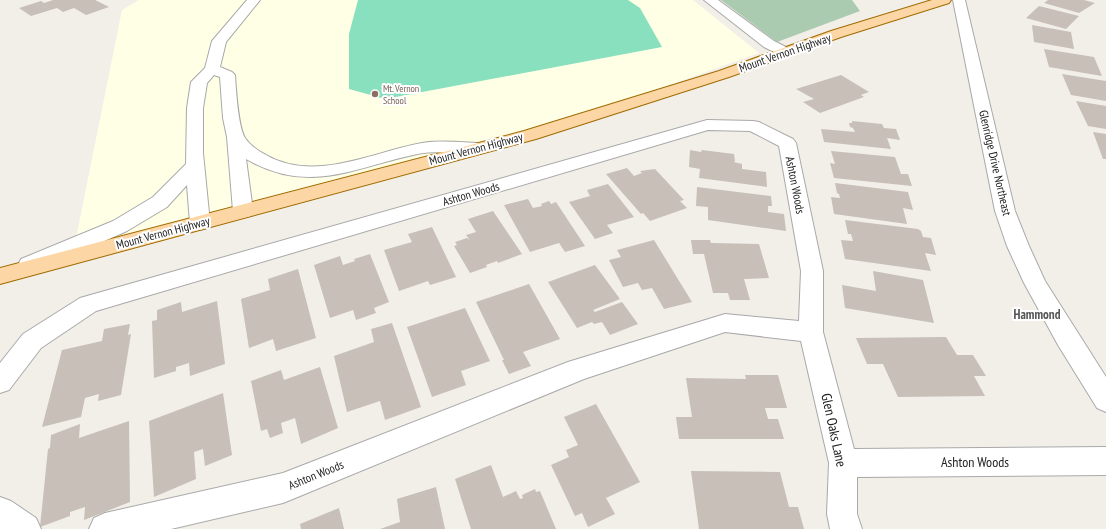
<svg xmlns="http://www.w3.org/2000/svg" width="1106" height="529" font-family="'PT Sans Narrow',sans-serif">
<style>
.education{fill:#ffffe5}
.cemetery{fill:#aacbaf}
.pitch{fill:#88e0be}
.building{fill:#c7bfb8}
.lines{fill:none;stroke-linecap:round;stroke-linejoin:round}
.minor-casing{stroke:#a9a9a9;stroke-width:2}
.major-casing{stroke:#a06b00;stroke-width:2}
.minor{fill:#fff;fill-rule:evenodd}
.major{fill:#fcd6a4;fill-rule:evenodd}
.education-dot{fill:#8d6e63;stroke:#fff;stroke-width:1.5}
.labels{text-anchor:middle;stroke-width:4;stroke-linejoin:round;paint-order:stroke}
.far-education-label{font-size:10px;fill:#785e54;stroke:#fff;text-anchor:start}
.street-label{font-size:12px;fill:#222;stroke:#fff}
.neighbourhood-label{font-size:13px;font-weight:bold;fill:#555;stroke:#fff}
.near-street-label{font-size:14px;fill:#222;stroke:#fff}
</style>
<rect width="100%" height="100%" fill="#f2efe9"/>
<!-- education -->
<path class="education" d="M139,0h554l66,53 -229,82 -459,128 51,-253z"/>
<!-- cemetery -->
<path class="cemetery" d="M721,0h131l8,11 -83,31z"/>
<!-- pitch -->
<path class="pitch" d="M358,0h270l12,8 22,39 -277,52 -36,-10v-55z"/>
<!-- building -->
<path class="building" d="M53,0h42l14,7 -23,8 -12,-7 -11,4 -6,-4 -26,8 -12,-8 22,-7 3,2z
M1048,0h36l11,3 -16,10 -35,-10z
M1039,6l40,10 -13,13 -40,-11z
M1032,25l39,7 3,17 -40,-7z
M1044,49l50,8 8,19 -53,-9z
M1062,74l44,7v20l-35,-6z
M841,75l28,17 -8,3 3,2 -44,16 -17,-11 11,-3 -18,-10z
M1076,101l30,5v23l-18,-3z
M852,121l30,3 2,4 12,1 4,11 -13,-2 4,11 -67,-7 -3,-13 34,3 -2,-4 -3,-1 -1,-4h3z
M1093,132l13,2v25h-3z
M690,150l11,2 1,-2 32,4 1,7 -1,1 8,2v5l24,3 1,15 -68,-9 1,-9 -11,-2z
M831,151l64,6 6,17h7l4,12 -78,-8 -4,-15 5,1z
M627,168l7,8 8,-3 -2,-2 15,-2 29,31 -4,1 7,7 -37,13 -7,-8 -2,1 -35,-40z
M835,183l73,9 5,18 -10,-2 4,16 -73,-10 -3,-17 9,1 -1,-4 -2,-1z
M608,184l26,33 -27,8 6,8 -18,6 -26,-37 21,-6 -3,-6z
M697,187l74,9 1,10h-4v6l16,2 2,17 -78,-11v-13l-12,-1z
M528,199l5,9 9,-2 -1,-2 8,-3 2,3 5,-2 29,44 -20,6 -6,-9 -29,9 -26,-47z
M493,211l29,43 -24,9 -1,-2 -11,4 1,2 -17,6 -16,-27 3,-1 -2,-3 12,-4 3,2 -4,-5 10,-3 -8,-13z
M845,220l73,9 3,2 2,6 8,1 5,17 -11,-2 6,18 -86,-12 -4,-19 12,1 -2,-7h-3z
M432,227l24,50 -26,8 -2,-4 -29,10 -15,-41 28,-8 -4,-8z
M654,240l38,62 -28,7 -12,-21 -10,2 -4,-7 -15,4 -14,-27 12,-3 -4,-7z
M691,240h19l1,3 48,1 10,34 -25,1 6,21h-20l-2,-7h-15l-9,-39h-11z
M370,254l19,48 -15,6 2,5 -20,7 -3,-10 -23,8 -16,-53 26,-9 3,9 12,-4 -1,-2z
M595,265l25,34 -27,11 2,2 27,-10 16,22 -28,11 -8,-13 -8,2 -2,-2 -15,6 -29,-46z
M298,269l18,69 -40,13 -3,-12 -24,9 -8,-49 29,-9 -2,-11z
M873,271l50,9 11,43 -89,-15 -3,-23 34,6z
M529,284l31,55 -37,13 8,14 -22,8 -7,-14h2l-28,-58z
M217,301l8,63 -35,12 -1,-13 -13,4v4l-22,7 -2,-57 5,-1v-10l24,-8 1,10z
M465,308l25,53 -29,10 5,14 -34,12 -25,-70z
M392,323l29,84 -36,13 -5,-19 -33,11 -13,-56 40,-14 -3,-13z
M130,324l-2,11 3,-1 -10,61 -23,6 1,-7 -14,4 -4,19 -39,10 20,-77 40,-9 2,-12z
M946,337l11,18h16l13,21h-12l11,20 -87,1 -15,-33h-16l-11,-26z
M320,367l18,61 -37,16 -6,-26 -14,5 2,10 -13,5 -3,-9 -6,2 -10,-50 30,-11 3,10z
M745,375h33l9,33h-22l3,11h10l6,20h-105l-3,-22h16l-6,-39 60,1z
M223,393l9,62 -27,11 -2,-17 -9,3 2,27 -42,18 -5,-76z
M596,404l44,78 -34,16 9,16 -27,13 -6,-14 -7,3 -24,-51 18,-8 -3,-7 12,-5 -14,-28z
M129,421l1,81 -46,18 1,-13 -15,5v4l-30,11 8,-78 2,-1 1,-13 29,-11 -1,14z
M491,465l12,32 13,-6 4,8 3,-1 -1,-3 13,-6 1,3 4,-1 16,38h-85l-16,-50z
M691,471l89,1 9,35h9l6,22h-105z
M436,487l9,42h-65l20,-7 -3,-23z
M339,508l5,21h-43l-1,-5z"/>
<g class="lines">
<defs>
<path id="minor" d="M247,0h13l-34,42 -6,25 12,5 3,3c1,15 3,51 10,63 5,7 13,13 21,17 49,28 106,-3 156,-12 18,-3 37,-1 55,0l6,1 3,4 -3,4c-19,5 -40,-2 -60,1 -65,12 -112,44 -177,6l7,52 -3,5 -7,2 -7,-2 -3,-5 -6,-74 -4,-19 -3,-41 -6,-2 -7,8 -4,25v45l7,70 -3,5 -7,2 -7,-2 -3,-5 -3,-38 -20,22 -40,24 -90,40 -8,2 -8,-2 -3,-6 3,-6 92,-38 40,-24 33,-33 1,-56 4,-26 14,-14 7,-27z
M704,0h14l56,41 16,8 2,3 -2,3 -5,1 -5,-1 -16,-8z
M953,0h12l50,211 14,35 16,35 61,96v35l-9,-4 -39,-63 -34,-62 -17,-37 -12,-35z
M707,120l46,1 6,1 34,17 3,4 27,128v61l31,117 252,-2v28l-249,2v37l5,15h-32l-3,-15 2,-51 -28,-122 -76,-9 -141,47 -301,124 -112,26h-82l5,-11 11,-5 178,-40 285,-111 157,-48 74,7 2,-50 -22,-125 -29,-15 -42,-1 -612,181 -55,37 -32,42 -9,3v-30l23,-29 57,-36z
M0,497l11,4 25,17 5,11h-41z"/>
<path id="major" d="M932,0h19l-2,3 -108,34 -112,40 -193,62 -536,145v-16l524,-137 195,-60 112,-40z"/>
</defs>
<!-- minor casing -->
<use href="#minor" class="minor-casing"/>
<!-- major casing -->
<use href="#major" class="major-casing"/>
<!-- minor -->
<use href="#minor" class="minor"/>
<!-- major -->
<use href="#major" class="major"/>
</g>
<!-- markers -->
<circle class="education-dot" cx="375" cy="94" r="4"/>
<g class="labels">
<!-- far-education labels -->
<g class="far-education-label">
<text x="383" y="92">Mt. Vernon<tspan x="383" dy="12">School</tspan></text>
</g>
<!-- street labels -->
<g class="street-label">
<text transform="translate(785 53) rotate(-19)" y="4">Mount Vernon Highway</text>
<text transform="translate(476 149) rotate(-15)" y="4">Mount Vernon Highway</text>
<text transform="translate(995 163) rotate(77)" y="4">Glenridge Drive Northeast</text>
<text transform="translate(795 185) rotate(79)" y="4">Ashton Woods</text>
<text transform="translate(471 194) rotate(-16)" y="4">Ashton Woods</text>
<text transform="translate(163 233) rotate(-15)" y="4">Mount Vernon Highway</text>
<text transform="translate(316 475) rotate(-22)" y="4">Ashton Woods</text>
</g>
<!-- neighbourhood labels -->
<g class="neighbourhood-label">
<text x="1037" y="319">Hammond</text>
</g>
<!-- near-street labels -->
<g class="near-street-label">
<text transform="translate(834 430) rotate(78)" y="5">Glen Oaks Lane</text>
<text x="975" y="467">Ashton Woods</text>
</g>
</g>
</svg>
